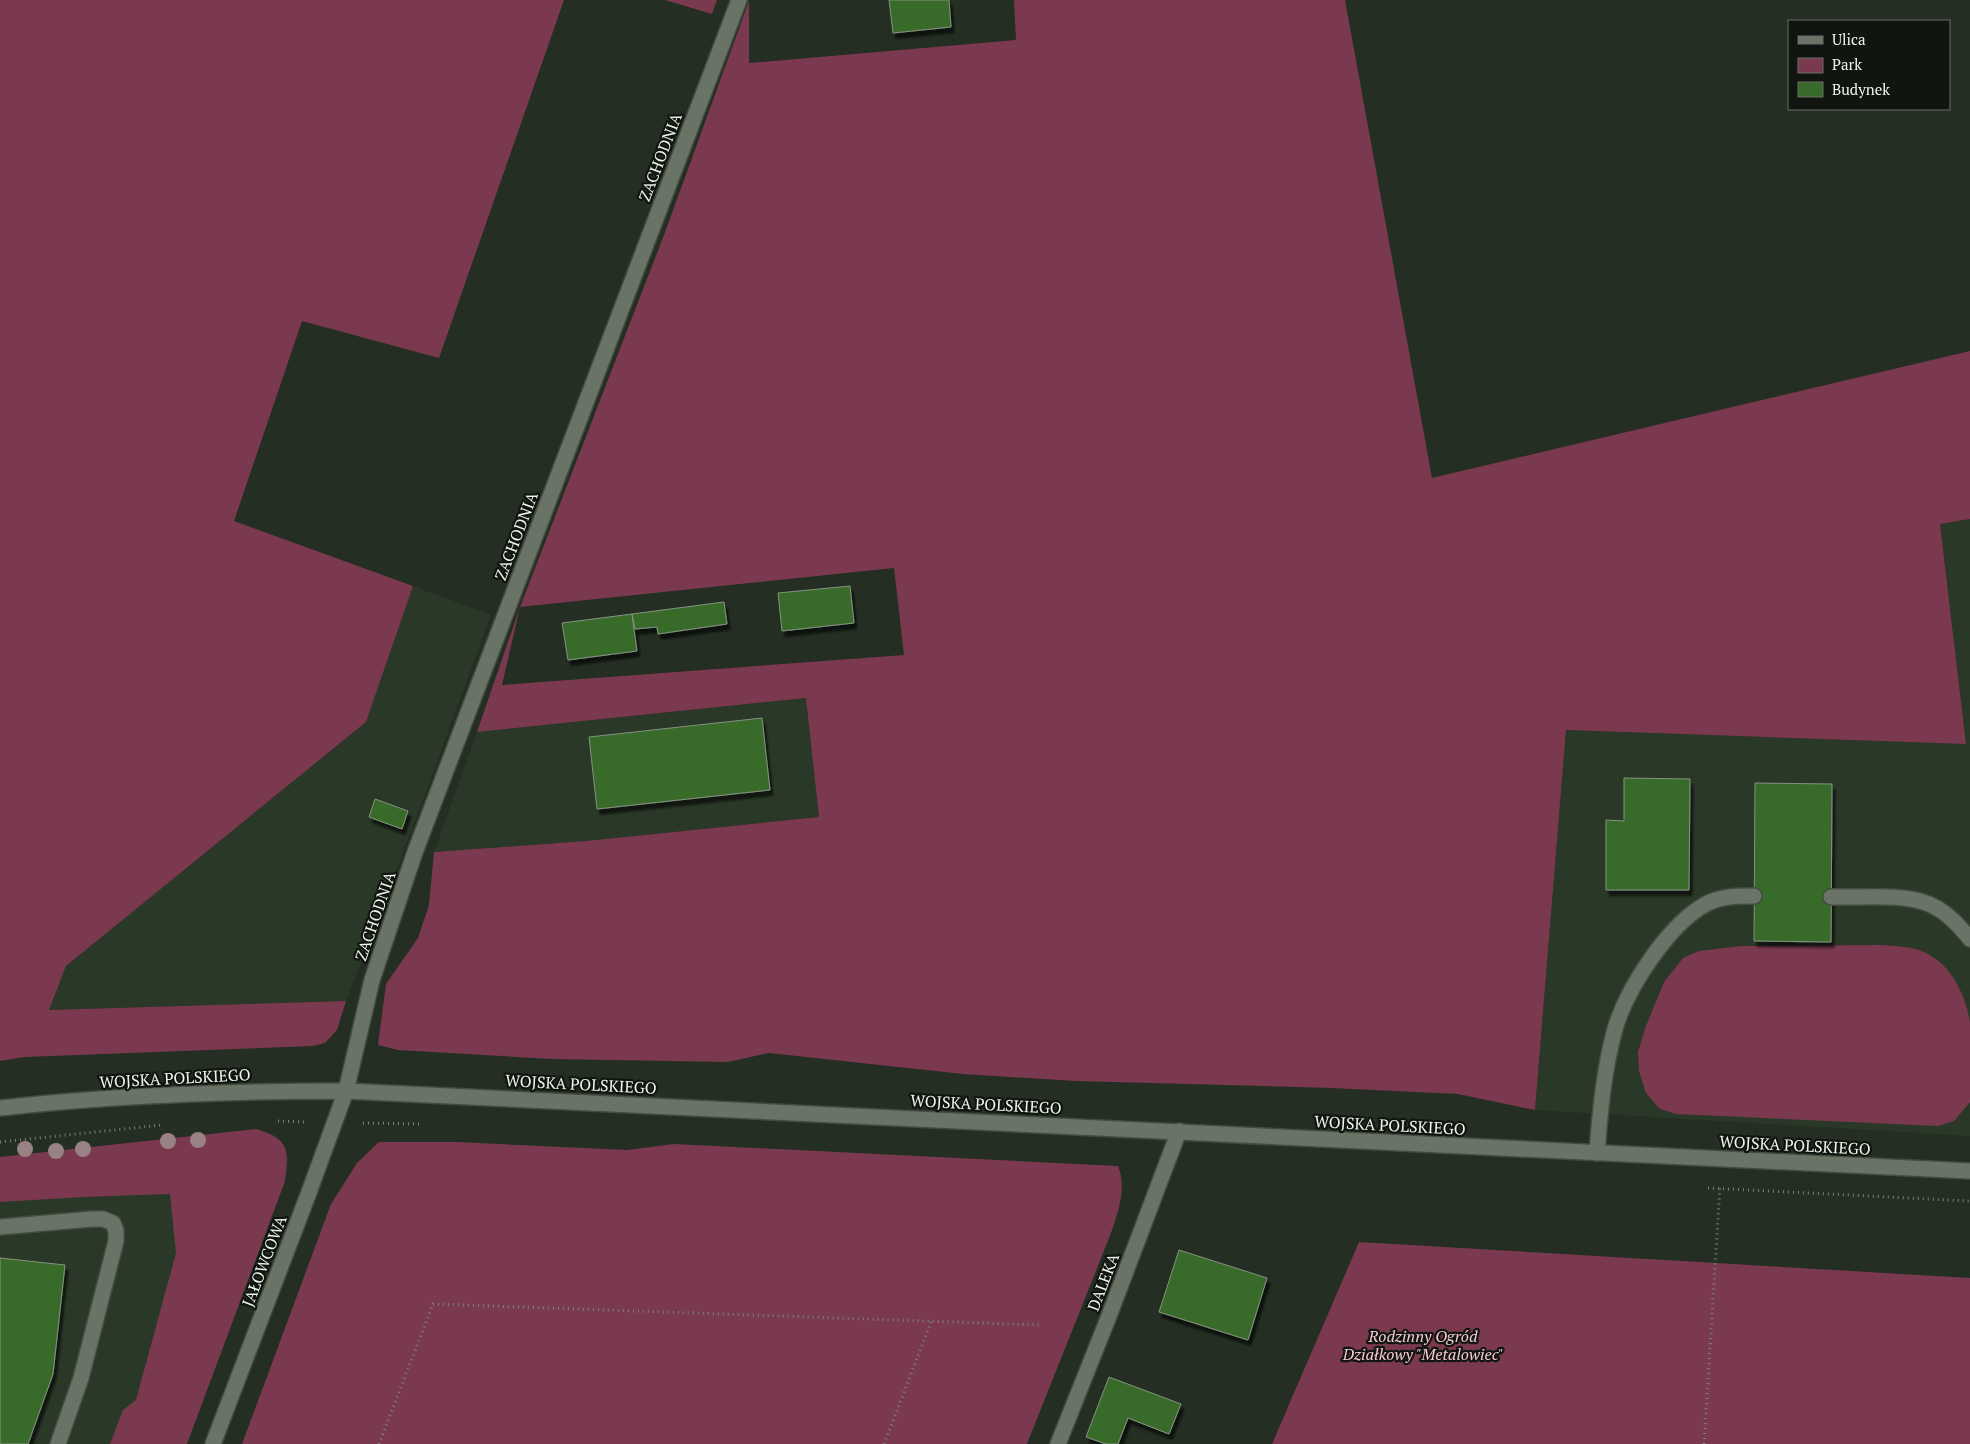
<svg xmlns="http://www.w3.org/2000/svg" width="1970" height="1444" font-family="'PT Serif',serif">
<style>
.built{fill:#2a3827}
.green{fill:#7a394f;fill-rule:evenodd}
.building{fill:#386b29;stroke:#869283;filter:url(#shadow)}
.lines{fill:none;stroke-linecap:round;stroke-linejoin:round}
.service-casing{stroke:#434c41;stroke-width:18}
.minor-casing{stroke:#434c41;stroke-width:18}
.secondary-casing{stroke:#434c41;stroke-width:18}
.path{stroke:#7a8378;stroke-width:3;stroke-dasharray:1 4;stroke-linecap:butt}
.service{stroke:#697466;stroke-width:15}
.minor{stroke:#697466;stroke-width:15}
.secondary{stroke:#697466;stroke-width:15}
.tree{fill:#988284}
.labels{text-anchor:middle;stroke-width:4.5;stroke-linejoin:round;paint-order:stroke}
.street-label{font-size:16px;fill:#eff5ed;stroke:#10150f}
.park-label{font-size:16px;font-style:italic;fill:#f7c7d4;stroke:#10150f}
</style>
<defs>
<filter id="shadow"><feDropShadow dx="3" dy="5.5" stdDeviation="1" flood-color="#0009"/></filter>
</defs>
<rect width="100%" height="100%" fill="#242e22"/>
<!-- built -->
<path class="built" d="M1970,519v617l-435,-26 31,-380 400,14 -26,-220z
M413,586l78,29 -69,188 -76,198 -297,9 17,-44 300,-244z
M807,698l12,119 -233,24 -152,11 43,-120z
M256,1129l18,6 9,9 5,14 -3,23 -98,263h-187v-287z"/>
<!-- green -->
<path class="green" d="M0,0h564l-125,358 -137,-37 -68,200 179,65 -47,136 -300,244 -17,44 297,-9 -9,29 -12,13 -12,3 -289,11 -24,4z
M665,0h52l-5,14z
M1014,0h331l87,478 538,-127v168l-30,5 26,220 -400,-14 -31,380 -77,-16 -126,-6 -256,-7 -113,-7 -194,-21 -41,9 -176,-3 -154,-9 -20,-5 8,-61 32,-46 11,-33 5,-53 152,-11 233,-24 -13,-119 -329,34 43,-125 144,-372 85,-234v62l267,-23zM894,568l10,87 -402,30 18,-78z
M1881,945c13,1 26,1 38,5 30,10 47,44 51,73v79l-16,19 -16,5 -262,-12 -16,-5 -14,-16 -7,-22 -1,-19 8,-26 18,-44 19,-24 16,-7 42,-5z
M256,1129c33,10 33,20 29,52l-98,263h-77l13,-34 13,-10 40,-147 -6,-59 -87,3 -83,5v-45z
M379,1142h78l170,8 47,-6 444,22c9,22 0,46 -7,67l-84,211h-785l89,-240 26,-41z
M1359,1242l611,36v166h-698z"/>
<!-- building -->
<path class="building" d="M889,0h60l2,27 -58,6z
M850,586l4,37 -72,8 -4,-38z
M724,602l3,22 -69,10 -1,-7 -22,2 -3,-15z
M632,614l5,37 -69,9 -6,-37z
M762,718l8,72 -173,19 -8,-72z
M1624,778l66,1 -1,111h-83v-70l18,1z
M1755,783l77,1 -1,158 -77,-1z
M375,799l33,12 -6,18 -33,-12z
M1179,1250l88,28 -19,62 -89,-28z
M0,1258l65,7 -12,109 -25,70h-28z
M1109,1377l72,27 -12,30 -41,-16 -10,26h-12l-20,-7z"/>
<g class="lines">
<defs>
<path id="service" d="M1831,897c30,1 71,-4 98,7 17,7 30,21 41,35
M1597,1153c3,-42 7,-84 18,-124 12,-41 53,-104 91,-125 15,-8 31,-8 48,-8
M0,1227l92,-8h11l10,4 3,8v10l-35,137 -23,66"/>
<path id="minor" d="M213,1444l95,-249 38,-104 26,-111 43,-128 324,-852
M1058,1444l51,-128 70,-185"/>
<path id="secondary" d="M0,1108c115,-13 230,-17 346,-17l1624,80"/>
</defs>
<!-- service casing -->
<use href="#service" class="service-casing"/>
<!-- minor casing -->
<use href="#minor" class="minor-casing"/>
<!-- secondary casing -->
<use href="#secondary" class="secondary-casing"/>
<!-- path -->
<path class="path" d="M278,1121l28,1
M363,1123l58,1
M0,1142l162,-17
M1708,1188l262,13
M379,1444l54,-140 607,21
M884,1444l47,-122
M1704,1444l16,-257"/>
<!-- service -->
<use href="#service" class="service"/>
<!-- minor -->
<use href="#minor" class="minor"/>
<!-- secondary -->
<use href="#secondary" class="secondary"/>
</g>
<!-- trees -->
<g class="tree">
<circle cx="198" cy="1140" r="8"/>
<circle cx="168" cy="1141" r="8"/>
<circle cx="25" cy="1149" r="8"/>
<circle cx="83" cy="1149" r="8"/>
<circle cx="56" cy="1151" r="8"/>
</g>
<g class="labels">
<!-- street labels -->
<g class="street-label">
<text transform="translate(660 157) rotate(-69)" y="6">ZACHODNIA</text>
<text transform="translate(516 536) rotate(-69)" y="6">ZACHODNIA</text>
<text transform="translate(375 916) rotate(-71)" y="6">ZACHODNIA</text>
<text transform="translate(175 1078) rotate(-3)" y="6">WOJSKA POLSKIEGO</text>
<text transform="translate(581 1084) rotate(3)" y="6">WOJSKA POLSKIEGO</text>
<text transform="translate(986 1104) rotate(3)" y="6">WOJSKA POLSKIEGO</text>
<text transform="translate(1390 1125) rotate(3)" y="6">WOJSKA POLSKIEGO</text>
<text transform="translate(1795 1145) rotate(3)" y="6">WOJSKA POLSKIEGO</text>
<text transform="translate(264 1261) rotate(-69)" y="6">JAŁOWCOWA</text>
<text transform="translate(1103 1282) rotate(-69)" y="6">DALEKA</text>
</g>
<!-- park labels -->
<g class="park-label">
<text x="1423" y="1342">Rodzinny Ogród<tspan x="1423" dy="18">Działkowy "Metalowiec"</tspan></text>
</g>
</g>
<!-- legend -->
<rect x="1788" y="20" width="162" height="90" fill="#10150f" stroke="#696f68"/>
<rect x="1798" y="36" width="25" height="8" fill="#697466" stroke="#696f68"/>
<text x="1832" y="45" font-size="15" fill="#eff5ed">Ulica</text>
<rect x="1798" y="58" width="25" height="15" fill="#7a394f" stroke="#696f68"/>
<text x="1832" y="70" font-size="15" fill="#eff5ed">Park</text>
<rect x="1798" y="82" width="25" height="15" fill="#386b29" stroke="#696f68"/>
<text x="1832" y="95" font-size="15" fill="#eff5ed">Budynek</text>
</svg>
